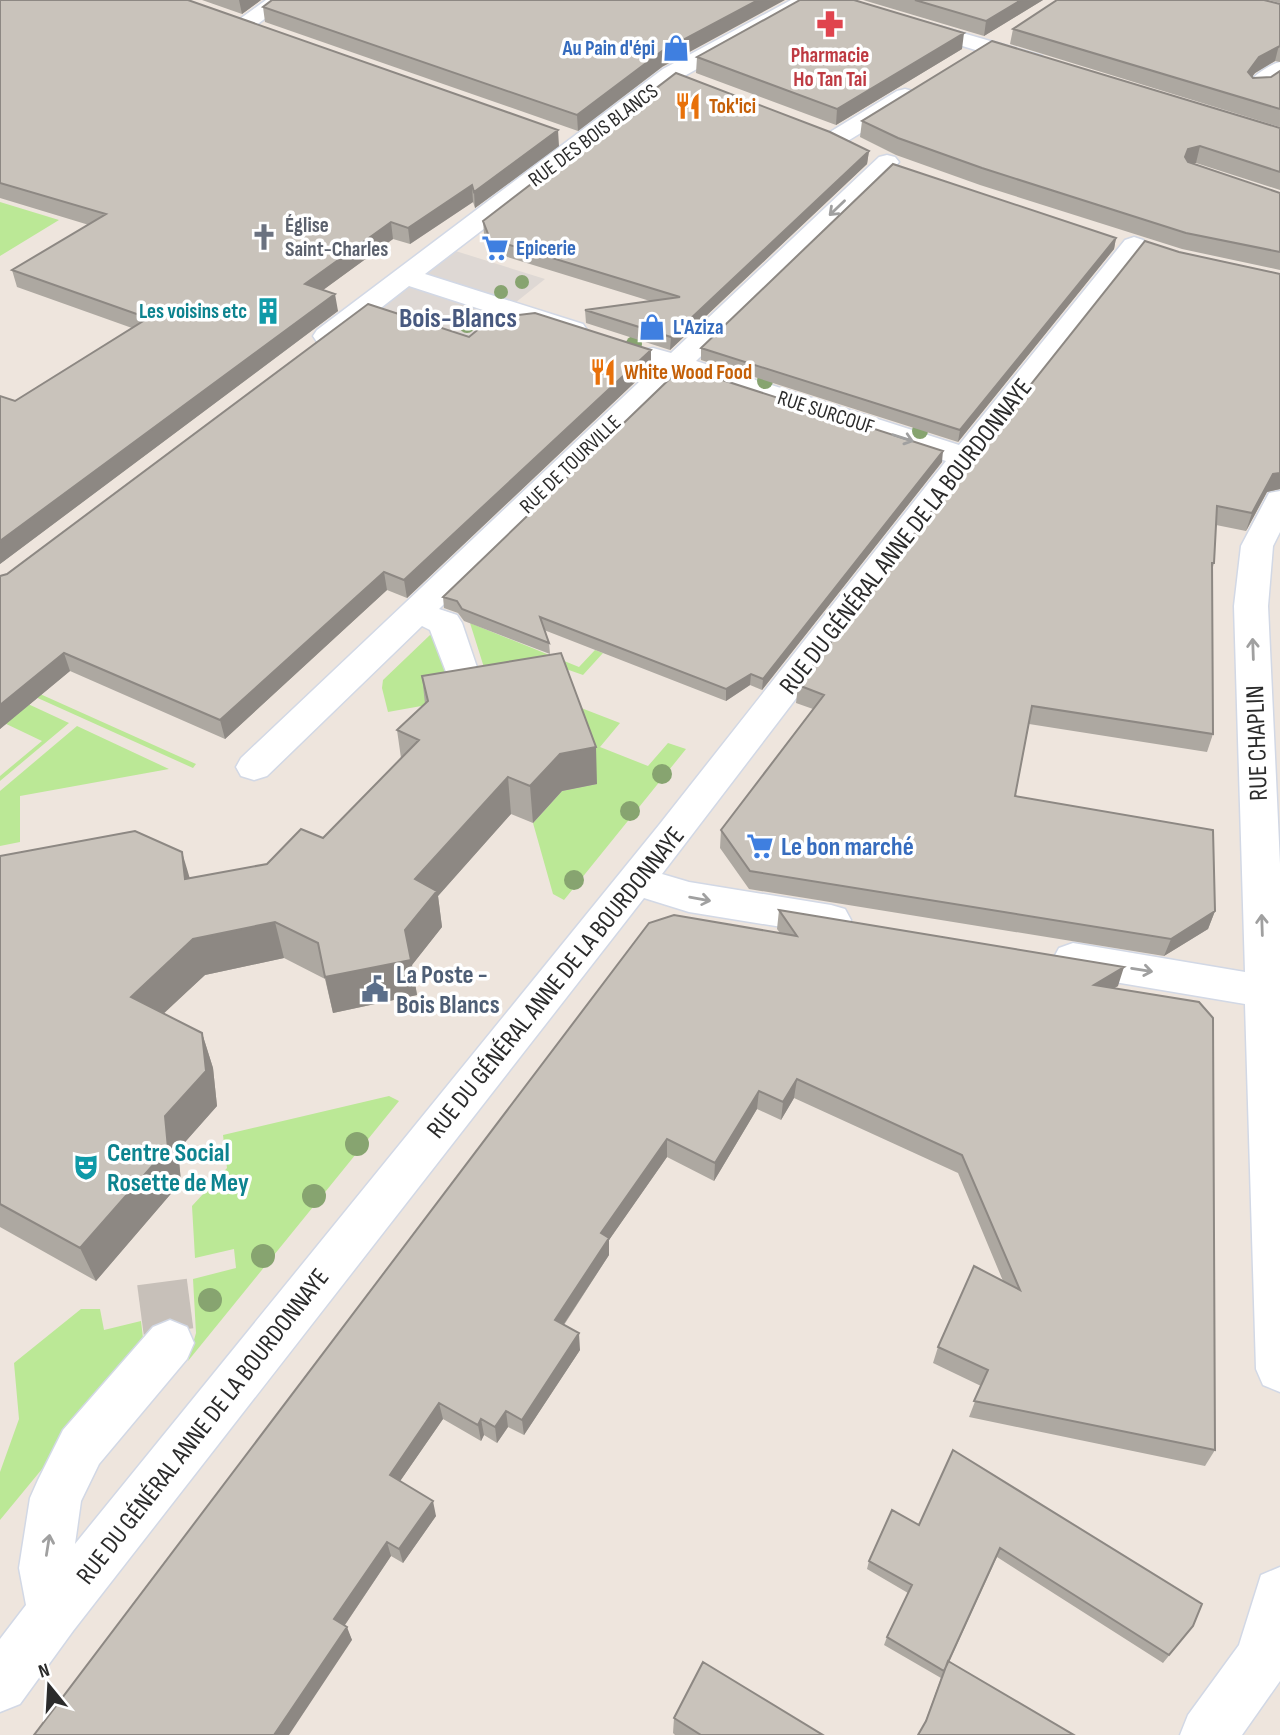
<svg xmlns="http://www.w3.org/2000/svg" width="1280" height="1735" font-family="'Sofia Sans Condensed',sans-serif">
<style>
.green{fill:#bbe896}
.plaza{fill:#ded8d4}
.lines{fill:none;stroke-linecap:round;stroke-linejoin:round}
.minor-tunnel{stroke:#c7c0b9;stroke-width:50;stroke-dasharray:50 24;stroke-linecap:butt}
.minor-casing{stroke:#d2d8e5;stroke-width:3}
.minor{fill:#fff;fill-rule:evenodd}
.tree{fill:#87a470}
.wall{fill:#ada8a1}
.shaded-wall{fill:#8d8883}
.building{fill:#c9c3bb;stroke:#8d8883;stroke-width:2}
.oneway{stroke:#a0a0a0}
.labels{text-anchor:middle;stroke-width:7;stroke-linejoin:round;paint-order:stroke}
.far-shop-label{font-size:21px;font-weight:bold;fill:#366cbe;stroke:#fff;text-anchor:start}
.far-health-label{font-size:21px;font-weight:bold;fill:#be3a42;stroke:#fff}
.far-food-label{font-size:21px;font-weight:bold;fill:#c56008;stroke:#fff;text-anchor:start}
.far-street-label{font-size:21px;fill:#2b2b2b;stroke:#fff}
.far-worship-label{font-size:21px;font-weight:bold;fill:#5b616d;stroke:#fff;text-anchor:start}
.far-culture-label{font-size:21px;font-weight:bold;fill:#0d838f;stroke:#fff;text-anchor:end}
.street-label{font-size:26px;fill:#2b2b2b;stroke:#fff}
.shop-label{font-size:26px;font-weight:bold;fill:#366cbe;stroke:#fff;text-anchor:start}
.service-label{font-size:26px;font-weight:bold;fill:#4e5e75;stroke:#fff;text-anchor:start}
.culture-label{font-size:26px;font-weight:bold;fill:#0d838f;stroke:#fff;text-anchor:start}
.far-district-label{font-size:28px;font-weight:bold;fill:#48597f;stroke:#fff}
</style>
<rect width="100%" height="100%" fill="#eee5dd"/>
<!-- green -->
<path class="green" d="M0,202l59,18 -59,36z
M470,623l109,44 16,-17 8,3 -20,22 -17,-6 -12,13 -166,30 -6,-24 1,-8 47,-45 11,4 46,38z
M0,676l196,88 -3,4 -193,-87z
M0,691l69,32 -69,58v-5l42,-35 -42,-20z
M576,706l44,17 -20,24 48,19 20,-23 18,6 -122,151 -11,-6 -20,-71 29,-32 34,-7z
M77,726l92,43 -149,27v46l-20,4v-55z
M389,1096l10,5 -211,260 8,-28 -3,-54 43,-11 -2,-19 -39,9 -3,-52 35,-38 -4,-33z
M81,1309h19l4,21 37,-9 2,17 -7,17 -136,165v-48l19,-53 -5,-56z"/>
<!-- plaza -->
<path class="plaza" d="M446,248l99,31 -80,64 -101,-34z"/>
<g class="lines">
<!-- minor-tunnel -->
<path class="minor-tunnel" d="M162,1282l8,61"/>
<defs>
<path id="minor" d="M266,0h24l-39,29h-14l-4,-4 4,-4z
M791,0h25l-3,4 -134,75 -254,195 158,50 4,6 -4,6 -10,2 -10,-2 -154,-50 -72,56 -10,2 -10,-2 -4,-6 4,-6 346,-261z
M914,19l128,37 3,5 -3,5 -8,2 -127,-39 -4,-4 4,-4z
M1280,62v18l-15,11h-16l-3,-5c7,-10 22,-21 34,-24z
M905,89l8,2 3,5 -3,5 -67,41h-16l-4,-5 4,-5 67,-41z
M887,155l8,2 4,5 -4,5 -199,194 263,84 166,-205 9,-3 9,3 4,5 -171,218 -314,411 27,8 142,23 14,4 6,11 -6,11 -14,4 -142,-23 -45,-14 -571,733 -53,73 -20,8v-73l26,-34 -7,-37 11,-70 8,-18 25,-50 90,-103 17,-7 17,7 7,16 -7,16 -88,105 -18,37 -6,43 584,-719 287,-364 -265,-87 -242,235 18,6 5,8 20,59 -5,8 -12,4 -12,-4 -23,-60 -8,-4 -155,150 -13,4 -13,-4 -5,-9 5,-9 415,-392 -13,-4 -4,-6 4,-6 10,-2 18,5 208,-196z
M1280,491v41l-7,14 -5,60 12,258v528l-17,-7 -7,-16 -11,-365 -172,-29 -14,-5 -6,-11 6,-11 14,-5 172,29 -11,-366 7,-60 28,-53z
M1280,1567v114l-38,54h-62l8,-20 51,-70 22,-70z"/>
</defs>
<!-- minor casing -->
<use href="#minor" class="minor-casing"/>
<!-- minor -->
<use href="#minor" class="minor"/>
</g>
<!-- trees -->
<g class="tree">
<circle cx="522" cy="282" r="7"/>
<circle cx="501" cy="292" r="7"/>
<circle cx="467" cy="325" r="8"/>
<circle cx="634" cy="344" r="8"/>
<circle cx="765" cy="381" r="8"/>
<circle cx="920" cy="431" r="8"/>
<circle cx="662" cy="774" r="10"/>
<circle cx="630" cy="811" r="10"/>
<circle cx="574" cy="880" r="10"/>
<circle cx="357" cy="1144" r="12"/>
<circle cx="314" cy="1196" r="12"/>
<circle cx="263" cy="1256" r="12"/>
<circle cx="210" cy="1300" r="12"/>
</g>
<!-- wall -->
<path class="wall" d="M0,0l559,146 -84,62 -2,-6 -63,42 -17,-5 -70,51 15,21 -338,253v-168l15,5 117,-73 -115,-41 -5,-17 77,-45 -89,-27z
M202,0h59l-19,14z
M863,0h180l-59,36z
M1268,0h12v3z
M1280,4v58l-5,-1 -20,12 -3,4 1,1 18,-1 9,-6v56l-270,-83 3,-15z
M263,7l399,60 -84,64 -313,-109z
M962,49l-126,76 -140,-52 1,-16z
M862,121l418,7v62l-84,-27h-4l88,30v77l-98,-21 -202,-64 -84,-30 -36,-18z
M869,151l-2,13 -197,186 -84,-27 -1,-13 65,-9 -159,-49 -7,-18 -1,-13z
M1116,238l-2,11 -156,193 -257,-82v-12z
M1179,252l101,22v215l-13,3 -21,39 -30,-6 -2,38 -2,8 1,163 -6,18 -178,-28 -14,72 200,115 -7,18 -44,27 -415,-67 -29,-41 1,-18 92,-121 -17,-6 2,-18z
M469,337l182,13v17l-244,231 -20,-8 -162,149 -155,-68 -70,58v-154l7,-1z
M942,462l-180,228 -12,-5 -24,16 -182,-71 5,13 1,11 -86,-33 -6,-8 -14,-5 -1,-11z
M422,676l175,108 -35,7 -29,32 -22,-9 -73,82 4,31 -30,38 5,30 -84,18 -8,-34 -41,-21 -79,17 -42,38 39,20 11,35 4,38 -39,44 3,32 -85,99 -96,-54v-371l190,22 77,-14 56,-26 78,-80 -4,-28 28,-26z
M779,910l339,76 -5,2 102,462 -10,16 -236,-49 12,-31 -48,-23 5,-16 65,-66 -45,-108 -164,-75 -13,22 -24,-11 -43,72 -47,-24 -58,83v15l-45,70 16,25 -56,85 -16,-8 -11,16 -13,-8 -3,6 -38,-22 -43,62 36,35 -33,47 -12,-7 -46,69 7,15 -318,95 746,-802 -3,-4z
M953,1450l240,176 -30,37 -166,-106 -48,105 125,73 -150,-10 17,-47 -57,-33 3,-8 21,-44 -41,-24 2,-8 50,-36z
M674,1718l149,17h-148l-2,-2z"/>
<!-- shaded-wall -->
<path class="shaded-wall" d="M239,0h22l-19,14z
M758,0h27l-123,67 -84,64 -1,-16 85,-64z
M1021,0h22l-59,36 2,-15z
M964,33l-2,16 -126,76 1,-16z
M1279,45l-4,16 -20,12 -11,14 4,-15 11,-15z
M558,130l1,16 -84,62 -1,-16z
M1200,146l-4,17 -12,3 1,-9 3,-8z
M869,151l-2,13 -197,186 1,-13z
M472,185l1,17 -63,42 -2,-16z
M391,222l2,17 -85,62 -3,-17z
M1116,238l-2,11 -156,193 2,-12z
M335,294l3,17 -338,253v-23z
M651,350v17l-244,231 -3,-18z
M943,451l-1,11 -180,228 1,-11z
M1280,473v16l-13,3 -21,39 6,-18 21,-39z
M384,572l3,18 -162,149 -5,-19z
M64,653l6,18 -70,58v-24z
M751,674l-1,11 -24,16v-12z
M596,747l1,37 -35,7 -29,32 -3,-37 30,-32z
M508,777l3,37 -73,82 4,31 -30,38 5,30 -84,18 -8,-36 80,-47 10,-51z
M182,852l11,37 -8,-10z
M1215,911l-7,18 -44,27 7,-17z
M275,922l9,36 -79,17 -61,57 -13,-35 62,-58z
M1124,967l-6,19 -30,18 6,-19z
M202,1033l11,35 4,38 -39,44 3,32 -85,99 -16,-33 85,-132z
M797,1079l-3,19 -13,22 2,-18z
M759,1091l-2,18 -43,72 1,-18z
M667,1139v18l-58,83v15l-53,81 -1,-16 46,-87z
M579,1333l1,17 -56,85 -2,-15z
M439,1403l4,16 -49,71 -4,-15z
M506,1411l2,16 -11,16 -2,-16z
M481,1419l3,16 -3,6 -3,-16z
M433,1501l3,15 -33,47 -4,-14z
M387,1542l4,14 -51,76 -6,-13z
M347,1627l5,13 -63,95h-15z"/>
<!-- building -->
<path class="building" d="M0,0h188l370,130 -84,62 -2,-7 -64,43 -17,-6 -86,62 30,10 -335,247v-145l15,5 133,-83 -136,-48 94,-56 -106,-31z
M272,0h486l-96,51 -85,64 -314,-108z
M800,0h54l110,33 -127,76 -140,-52z
M915,0h106l-35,21z
M1057,0h207l16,4v42l-21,11 -11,15 5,6 18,-1 9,-6v38l-267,-80z
M992,41l288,87v44l-80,-26 -12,3 -3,8 3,5 92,31v59l-94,-19 -204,-65 -84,-30 -36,-17z
M676,73l154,59 39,19 -198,186 -86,-27 95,-13 -190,-58 -7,-18z
M893,164l223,74 -156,192 -259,-82z
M1145,241l34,11 101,22v199l-7,1 -21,39 -35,-7 -3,57h-2l1,171 -181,-28 -17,90 198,34 2,81 -44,28 -421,-68 -29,-41 103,-135 -26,-10 183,-238z
M368,304l101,33 23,-19 43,-5 116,37 -247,230 -20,-8 -164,148 -156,-67 -64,52v-129l7,-2z
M682,367l261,84 -180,228 -12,-5 -25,15 -186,-72 9,26 -87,-34 -5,-8 -14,-4z
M561,653l35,94 -36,7 -30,32 -22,-9 -93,102 22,12 -32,39 6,30 -86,17 -7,-34 -43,-21 -82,17 -62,58 71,36 4,38 -41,45 3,32 -88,100 -80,-44v-348l135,-25 47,21 3,27 82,-15 34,-35 22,9 96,-98 -22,-10 31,-29 -6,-25z
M779,910l345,57 -30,18 105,17 14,16 2,432 -241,-49 14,-31 -50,-23 36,-81 46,24 -58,-135 -165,-76 -14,23 -24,-11 -44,72 -48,-24 -66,94 8,5 -54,82 24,13 -57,87 -16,-9 -11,16 -14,-8 -3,6 -39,-22 -49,72 43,26 -34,48 -12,-7 -53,77 13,8 -73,108h-240l615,-812 25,-8 123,21z
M953,1450l249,154 -9,22 -24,29 -169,-107 -56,123 -57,-34 25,-52 -43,-24 23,-51 27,15z
M948,1661l126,74h-156l8,-14z
M703,1662l120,73h-122l-27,-17z"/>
<!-- one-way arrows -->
<defs><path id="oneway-shaft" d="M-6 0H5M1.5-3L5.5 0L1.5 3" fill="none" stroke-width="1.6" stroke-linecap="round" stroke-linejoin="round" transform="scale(1.75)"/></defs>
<g class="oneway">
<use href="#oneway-shaft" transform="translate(837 208) rotate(136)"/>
<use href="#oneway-shaft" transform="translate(903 438) rotate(18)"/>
<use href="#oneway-shaft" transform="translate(1253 649) rotate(-92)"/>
<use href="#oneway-shaft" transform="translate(700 899) rotate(10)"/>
<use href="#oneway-shaft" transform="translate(1262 925) rotate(-92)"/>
<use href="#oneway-shaft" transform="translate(1142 970) rotate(9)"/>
<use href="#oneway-shaft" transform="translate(48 1545) rotate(-81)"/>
</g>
<!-- icons -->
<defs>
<symbol id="pharmacy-bare" viewBox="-9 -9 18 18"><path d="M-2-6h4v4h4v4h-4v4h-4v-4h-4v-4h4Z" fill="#e0444e" stroke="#fff" stroke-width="2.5" paint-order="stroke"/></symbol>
<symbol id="shop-bare" viewBox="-9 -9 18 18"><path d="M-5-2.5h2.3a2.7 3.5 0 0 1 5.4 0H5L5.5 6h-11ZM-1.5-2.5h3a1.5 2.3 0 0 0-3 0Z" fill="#3f7fe0" stroke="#fff" stroke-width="2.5" paint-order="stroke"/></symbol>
<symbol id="restaurant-bare" viewBox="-9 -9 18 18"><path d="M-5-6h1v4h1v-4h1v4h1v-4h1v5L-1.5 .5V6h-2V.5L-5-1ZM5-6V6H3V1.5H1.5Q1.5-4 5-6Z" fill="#e8710a" stroke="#fff" stroke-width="2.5" paint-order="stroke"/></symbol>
<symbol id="church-bare" viewBox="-9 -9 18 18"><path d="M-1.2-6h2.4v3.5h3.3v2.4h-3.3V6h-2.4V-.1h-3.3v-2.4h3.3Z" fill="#6b7280" stroke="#fff" stroke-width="2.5" paint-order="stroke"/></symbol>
<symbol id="supermarket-bare" viewBox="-9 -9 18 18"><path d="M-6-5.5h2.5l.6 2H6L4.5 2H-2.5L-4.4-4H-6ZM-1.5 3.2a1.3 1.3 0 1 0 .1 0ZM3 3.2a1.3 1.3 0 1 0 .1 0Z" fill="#3f7fe0" stroke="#fff" stroke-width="2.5" paint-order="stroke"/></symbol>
<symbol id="building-bare" viewBox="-9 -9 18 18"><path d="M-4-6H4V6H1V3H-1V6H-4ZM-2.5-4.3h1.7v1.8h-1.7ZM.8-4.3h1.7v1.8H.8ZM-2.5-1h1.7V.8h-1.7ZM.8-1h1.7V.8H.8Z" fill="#0f9aa8" stroke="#fff" stroke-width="2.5" paint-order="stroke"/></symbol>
<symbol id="civic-bare" viewBox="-9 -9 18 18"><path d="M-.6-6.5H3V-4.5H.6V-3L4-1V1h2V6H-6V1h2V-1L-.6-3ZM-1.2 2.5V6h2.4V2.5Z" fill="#5c6f8a" stroke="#fff" stroke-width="2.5" paint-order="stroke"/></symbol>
<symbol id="theatre-bare" viewBox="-9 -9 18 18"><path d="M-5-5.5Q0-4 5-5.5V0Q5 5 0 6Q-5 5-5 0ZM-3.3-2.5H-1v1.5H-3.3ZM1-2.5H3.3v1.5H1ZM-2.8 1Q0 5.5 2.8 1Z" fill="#0f9aa8" stroke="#fff" stroke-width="2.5" paint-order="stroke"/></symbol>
</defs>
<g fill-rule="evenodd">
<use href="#pharmacy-bare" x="811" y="5" width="38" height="38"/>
<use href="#shop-bare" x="657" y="29" width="38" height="38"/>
<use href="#restaurant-bare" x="669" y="87" width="38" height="38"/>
<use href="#church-bare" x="245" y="218" width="38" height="38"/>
<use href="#supermarket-bare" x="476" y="229" width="38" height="38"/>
<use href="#building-bare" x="249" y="292" width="38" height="38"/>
<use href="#shop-bare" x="633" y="308" width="38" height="38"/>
<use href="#restaurant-bare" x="584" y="353" width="38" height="38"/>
<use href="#supermarket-bare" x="741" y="827" width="38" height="38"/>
<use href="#civic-bare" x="356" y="970" width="38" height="38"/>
<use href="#theatre-bare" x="67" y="1148" width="38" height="38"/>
</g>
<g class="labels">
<!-- far-shop labels -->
<g class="far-shop-label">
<text x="655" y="55" text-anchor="end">Au Pain d'épi</text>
<text x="516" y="255">Epicerie</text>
<text x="673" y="334">L'Aziza</text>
</g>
<!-- far-health labels -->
<g class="far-health-label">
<text x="830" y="62">Pharmacie<tspan x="830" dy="24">Ho Tan Tai</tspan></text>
</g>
<!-- far-food labels -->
<g class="far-food-label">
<text x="709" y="113">Tok'ici</text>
<text x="624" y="379">White Wood Food</text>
</g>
<!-- far-street labels -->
<g class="far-street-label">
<text transform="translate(593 135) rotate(-37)" y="7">RUE DES BOIS BLANCS</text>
<text transform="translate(826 412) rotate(18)" y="7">RUE SURCOUF</text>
<text transform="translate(570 464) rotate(-44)" y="7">RUE DE TOURVILLE</text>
</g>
<!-- far-worship labels -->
<g class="far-worship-label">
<text x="285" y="232">Église<tspan x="285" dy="24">Saint-Charles</tspan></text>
</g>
<!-- far-culture labels -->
<g class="far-culture-label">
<text x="247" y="318">Les voisins etc</text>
</g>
<!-- street labels -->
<g class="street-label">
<text transform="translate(905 536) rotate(-52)" y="9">RUE DU GÉNÉRAL ANNE DE LA BOURDONNAYE</text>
<text transform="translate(1256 743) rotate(-92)" y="9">RUE CHAPLIN</text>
<text transform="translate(555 982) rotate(-51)" y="9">RUE DU GÉNÉRAL ANNE DE LA BOURDONNAYE</text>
<text transform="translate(202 1426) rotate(-52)" y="9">RUE DU GÉNÉRAL ANNE DE LA BOURDONNAYE</text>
</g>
<!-- shop labels -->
<g class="shop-label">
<text x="781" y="855">Le bon marché</text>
</g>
<!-- service labels -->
<g class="service-label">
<text x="396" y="983">La Poste -<tspan x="396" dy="30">Bois Blancs</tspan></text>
</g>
<!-- culture labels -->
<g class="culture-label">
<text x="107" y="1161">Centre Social<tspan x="107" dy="30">Rosette de Mey</tspan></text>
</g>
<!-- far-district labels -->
<g class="far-district-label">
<text x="458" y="327">Bois-Blancs</text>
</g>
</g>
<!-- north arrow -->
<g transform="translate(49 1686) rotate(342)" stroke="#ffffff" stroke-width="5" paint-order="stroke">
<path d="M0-5L12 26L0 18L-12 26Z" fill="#2b2b2b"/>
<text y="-10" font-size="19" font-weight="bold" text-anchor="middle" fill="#2b2b2b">N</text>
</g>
</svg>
